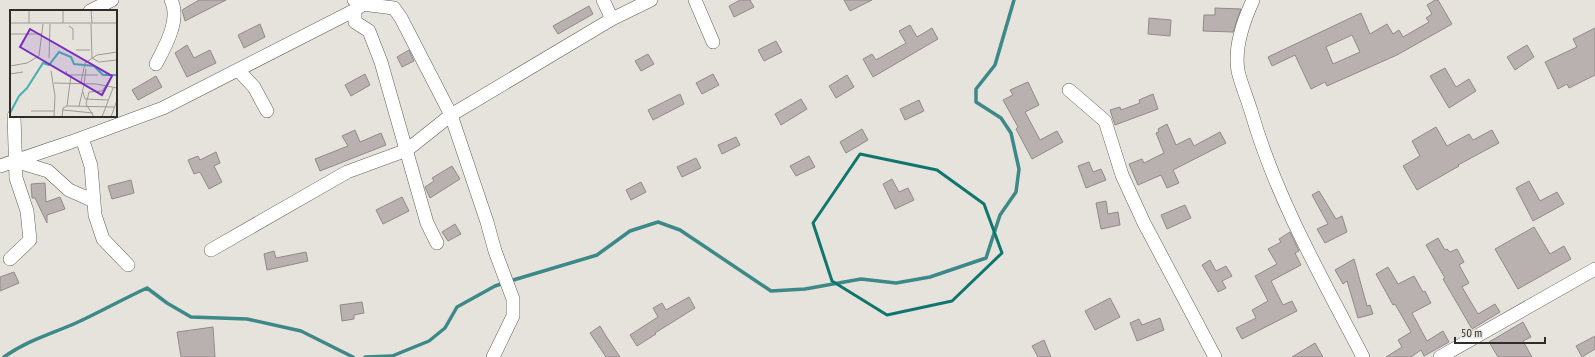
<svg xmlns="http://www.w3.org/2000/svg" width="1595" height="357" font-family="'PT Sans Narrow',sans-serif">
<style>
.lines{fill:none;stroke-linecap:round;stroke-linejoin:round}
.stream{stroke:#3d8988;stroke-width:3.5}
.building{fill:#b9b1b0;stroke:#928a89;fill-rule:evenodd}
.minor-casing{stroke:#62605a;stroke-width:14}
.minor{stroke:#fff;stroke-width:13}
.marked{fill:none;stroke:#0f766e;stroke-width:3;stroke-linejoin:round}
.inset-river{fill:none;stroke:#44b1b1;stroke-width:2}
.inset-road{fill:none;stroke:#9c9a95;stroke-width:1}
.view{fill:#7b2cbf;fill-opacity:0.15;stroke:#7b2cbf;stroke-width:2}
.inset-edge{fill:none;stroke:#2e2d2a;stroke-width:2}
</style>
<rect width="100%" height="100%" fill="#e6e3dd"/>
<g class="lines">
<!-- stream -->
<path class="stream" d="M510,281l87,-26 33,-24 28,-9 22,8 91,61 34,-2 56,-10 35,4 34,-6 56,-19 14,-43 16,-23 3,-23 -8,-36 -10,-15 -25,-16v-13l19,-24 19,-65
M4,357c22,-16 47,-23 72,-34 24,-11 47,-24 71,-35l20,15 24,14 56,2 54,12 52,26
M365,357l27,-1 37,-15 16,-13 12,-21 38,-21 9,-3"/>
</g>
<!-- building -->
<path class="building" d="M199,0h27l-41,21 -3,-11z
M740,0h10l4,7 -20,10 -5,-11z
M844,0h28l-22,11z
M1435,0h3l14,24 -55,31 -70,31 -2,-4 -14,7 -16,-34 -23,11 -4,-9 93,-44 9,21 17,-10 6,10 6,-4 4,7 26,-15 -3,-4 6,-4 -5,-9zM1352,35l8,17 -27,12 -7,-17z
M589,6l4,8 -35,20 -5,-8z
M1215,8l26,1 -8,23 -30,-1 1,-16h11z
M1149,18l22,2 -1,16 -22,-2z
M260,24l5,13 -21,11 -6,-13z
M910,25l7,12 15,-9 6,11 -65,38 -10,-18 9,-5 4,6 30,-17 -7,-12z
M1595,28v47l-26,13 -2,-4 -9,5 -13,-27 32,-15 -4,-8z
M776,41l6,11 -18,9 -6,-11z
M187,45l7,13 16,-8 6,13 -29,14 -12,-24z
M1527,45l7,12 -19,13 -8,-13z
M409,50l5,11 -12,6 -5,-10z
M648,54l6,10 -13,7 -6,-10z
M1445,68l11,19 13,-8 7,12 -27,17 -19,-32z
M365,74l5,11 -19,11 -6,-11z
M713,74l6,11 -17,9 -6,-11z
M847,75l7,12 -18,11 -7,-12z
M156,76l6,11 -24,13 -6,-10z
M1028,82l11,23 -14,7 15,28 17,-9 6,11 -31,17 -16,-30 2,-2 -15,-27 10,-5 -3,-5z
M680,94l4,10 -31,16 -5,-10z
M1153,94l5,15 -43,16 -5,-15 10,-3 1,3 19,-7 -1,-3z
M801,99l6,10 -26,16 -6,-11z
M919,100l5,11 -19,9 -5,-11z
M1167,124l9,21 14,-7 4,8 26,-14 6,11 -53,27 6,13 -12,5 -6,-13 -23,10 -9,-21 13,-5 2,4 20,-10 -8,-20 3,-1 -1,-3z
M1436,127l11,19 22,-12 4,6 19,-10 7,13 -41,22 1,1 -42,24 -14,-24 17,-10 -8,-15z
M862,129l6,11 -22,13 -6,-11z
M355,130l5,12 21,-9 5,12 -66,26 -5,-12 33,-13 -6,-10z
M736,137l4,8 -18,9 -4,-9z
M216,152l4,11 -6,3 8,16 -13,7 -9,-17 -6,2 -6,-14 10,-4 2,4z
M809,156l6,11 -19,9 -6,-10z
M696,158l5,10 -19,9 -5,-10z
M1089,162l4,10 8,-3 5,11 -20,8 -8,-22z
M452,166l8,13 -30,19 -5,-11 9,-6 -2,-3z
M892,179l7,13 9,-4 6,12 -19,9 -12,-25z
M131,180l3,13 -22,6 -4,-13z
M1529,181l11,20 17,-9 7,12 -31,17 -17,-33z
M641,182l5,10 -15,8 -5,-10z
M45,183l1,19 14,-5 5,12 -18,6v8l-12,-25h-3l-1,-14z
M1319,191l17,28 6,-3 5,16 -22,11 -8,-14 11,-5 -16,-29z
M402,197l7,14 -26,13 -7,-14z
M1106,201l2,13 10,-2 2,13 -19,4 -5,-26z
M1185,205l6,13 -24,11 -6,-14z
M455,224l6,10 -13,7 -6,-9z
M1534,227l16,27 14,-8 7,13 -53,30 -23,-40z
M1290,232l9,19 -4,2 6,12 -30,16 12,24 9,-4 5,10 -55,28 -6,-11 20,-10 -4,-8 16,-9 -13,-25 22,-12 -9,-15 13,-7 -2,-3z
M1438,238l7,12 2,-1 3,3 7,-3 7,13 -5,3 10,18 -7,4 16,27 17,-10 5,8 -28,17 -29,-50 2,-1 -19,-33z
M274,251l2,7 30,-6 2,9 -41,9 -3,-16z
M1354,259l13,47 3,-1 3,9 -15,4 -11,-37 -4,3 -8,-14z
M1210,260l6,11 10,-5 6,10 -10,5 4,7 -8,4 -16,-27z
M1388,267l10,17 16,-8 9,16 2,-1 6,12 -19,10 15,28 16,-10 6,11 -25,14 -3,-6 -10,7h-25l16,-10 -4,-7 13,-8 -16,-28 -2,1 -17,-31z
M14,272l5,11 -19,8v-14z
M689,297l6,11 -40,25 1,1 -19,12 -7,-11 28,-18 -5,-9 9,-5 4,7z
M1110,298l10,19 -25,13 -10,-19z
M362,302l2,11 -10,2v4l-12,2 -2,-16z
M1160,318l4,12 -27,11 -7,-18 9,-4 3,6z
M1523,322l8,15 -8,4 9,16h-34l-9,-15z
M600,326l6,10 14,21h-14l-16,-24z
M213,327l2,30h-34l-4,-25z
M1595,336v13l-13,8 -6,-11z
M1044,340l7,17h-13l-6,-11z
M1315,343l8,14h-31z"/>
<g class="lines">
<defs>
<path id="minor" d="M354,0l8,4 32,4 7,10 50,97 36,107 8,29 18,48v17l-20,41
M603,0l9,19
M695,0l18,42
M1253,0c-10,22 -19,47 -15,71 3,13 9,27 13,40 25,87 71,167 112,246
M355,10v12l14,9 12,31 46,161 10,20
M90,11l22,-11
M156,64c9,-17 25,-45 15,-64
M238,70l16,17 13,24
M1069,90l36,31 17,54 22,48 71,134
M82,138l9,28 4,49 8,24 25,26
M15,161l33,10 21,19 25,11
M0,166l71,-24 92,-34 192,-98 14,-10
M211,250l136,-78 60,-22 44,-35 161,-96 39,-19
M10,259l20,-19 -3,-29 -11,-33 -2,-62
M1440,357l155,-88"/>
</defs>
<!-- minor casing -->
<use href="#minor" class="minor-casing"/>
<!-- minor -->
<use href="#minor" class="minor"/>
</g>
<!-- marked area -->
<path class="marked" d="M860,154l77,16 47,34 18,49 -50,48 -65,14 -55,-34 -19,-58z"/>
<!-- overview -->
<g transform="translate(10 10)">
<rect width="107" height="107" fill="#e6e3dd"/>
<path class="inset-river" d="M0,103l9,-17 8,-8 16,-25 6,2 10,-13 12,5 3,7 20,2 9,9h14"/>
<path class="inset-road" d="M19,0v13M53,0v13M81,0l1,13M0,13h107M81,14l1,34 7,4 18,-2M59,16l4,3v11M0,24h32M66,40h14M39,48l1,-34M0,56l17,-3 12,-7 4,-32M41,61l4,25 -1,21M56,61l1,4h31M0,64l13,-2M44,73l42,1 21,4M74,74l2,-15M73,82l2,7 23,1M57,96l47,1M57,96l4,-31M69,96l5,-21 -3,-3 4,-19 12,-8 20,-3M53,100l30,3M21,101h23M52,107l1,-9 4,-2M84,107l-8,-13 3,-12 13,-1 7,-10M92,107l11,-29M101,107l6,-17"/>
<path class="view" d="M20,19l82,47 -10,19 -82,-48z"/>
<rect width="107" height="107" class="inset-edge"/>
</g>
<!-- scale -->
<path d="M1455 337v6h90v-6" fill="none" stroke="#2e2d2a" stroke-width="2"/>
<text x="1461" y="337" font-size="12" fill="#2e2d2a" stroke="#e6e3dd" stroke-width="3" paint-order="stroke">50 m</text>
</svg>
